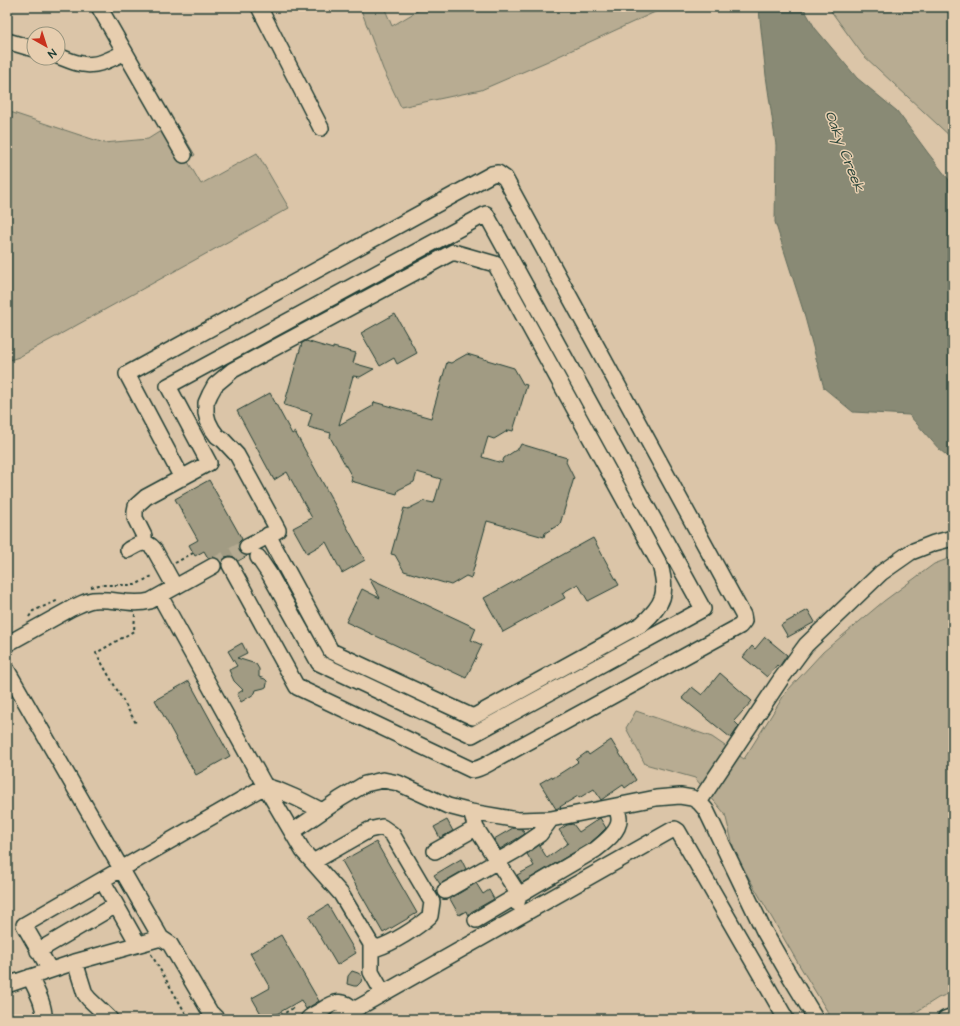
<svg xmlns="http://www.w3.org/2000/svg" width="960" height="1026" font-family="'Architects Daughter',sans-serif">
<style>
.green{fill:#b8ac92;stroke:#6c7463}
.water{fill:#898a75;stroke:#5f6b5b}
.building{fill:#a19b83;stroke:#1f3d34}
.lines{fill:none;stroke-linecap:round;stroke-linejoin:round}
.minor-tunnel{stroke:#b5aa91;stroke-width:15;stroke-dasharray:15 8;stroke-linecap:butt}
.minor-casing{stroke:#1f3d34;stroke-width:18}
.path{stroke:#1f3d34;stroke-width:2;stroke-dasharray:3 3;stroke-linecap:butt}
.minor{stroke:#e7ceaf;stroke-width:15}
.labels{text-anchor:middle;stroke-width:3;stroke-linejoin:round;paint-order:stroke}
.water-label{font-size:15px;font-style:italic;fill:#2a453a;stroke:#e7ceaf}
</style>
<rect width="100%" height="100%" fill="#dbc5a8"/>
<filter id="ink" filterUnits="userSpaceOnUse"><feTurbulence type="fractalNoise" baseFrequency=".025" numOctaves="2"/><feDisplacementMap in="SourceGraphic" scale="8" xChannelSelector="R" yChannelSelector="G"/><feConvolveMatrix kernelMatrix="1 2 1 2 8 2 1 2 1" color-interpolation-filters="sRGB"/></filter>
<g filter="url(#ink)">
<!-- green -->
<path class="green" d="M360,7h24l8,19 32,-19h242l-118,54 -67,29 -80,17 -18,-38z
M828,7h125v132l-90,-84z
M7,111l97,32 44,-4 27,-17 20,33 -8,5 14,24 56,-31 32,55 -270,149 -12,4z
M953,557v435l-15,6 -33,21h-73l-34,-56 -63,-109 -10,-40 -30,-36 -50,-14 -19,-36 10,-17 76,26 32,22 42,-67 37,-40 61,-51 50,-37z"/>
<!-- water -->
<path class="water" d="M762,7h41l12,21 42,50 40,33 31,42 25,32v276l-14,-12 -30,-34 -56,-3 -29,-24 -21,-78 -28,-88 1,-77 -10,-69 -7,-66z"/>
<!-- building -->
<path class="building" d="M395,314l22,39 -20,11 -3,-6 -14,8 -19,-33z
M306,341l27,8v-2l23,6 -3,10 21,6 -14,8 -7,-1 -14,49 34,-19 1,-4 57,16 16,-56 4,1 16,-9 47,14 9,16 4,1 -14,46 -4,-1 -15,9 -6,-2 -6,20 20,6 2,-5 15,-10 2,-4 46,14 -1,4 8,16 -14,46 -15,9 -1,4 -57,-16 -16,57 -5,-2 -15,9 -47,-14 -9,-16 -4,-1 13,-46 4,1 16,-8 10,2 7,-24 -24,-7 -3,10 -16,8 -1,4 -46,-13 1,-4 -22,-40 1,-4 -23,-6 4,-14 -28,-8 18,-62z
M270,393l22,41 3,-2 70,128 -23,13 -16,-31 -19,11 -14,-25 19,-10 -25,-46 -13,8 -37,-69z
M209,480l33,59 -3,3 -1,4 1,5 3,4 5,1 -9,5 -4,-4 -4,-1 -5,1 -4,6 -4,-5 -4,-1 -5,1 -4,-7 -9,5 -6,-11 9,-5 -23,-41z
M593,538l26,47 -31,16 -10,-17 -16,9 3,5 -62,34 -19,-34z
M369,578l107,50 -5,12 11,5 -16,33 -120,-56 16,-33 18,9z
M808,610l7,12 -27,15 -7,-12z
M765,637l22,18 -8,12 -2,-2 -10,12 -24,-20 9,-11 3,3z
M242,643l5,10 -10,5 19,6 3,5v8l6,2 2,2v3l-1,3 -2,1 -8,2 -1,3 -4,3 -10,6 -4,-8 6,-4 -9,-9 -5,-11 8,-4 -9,-15z
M720,673l32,28 -18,20 5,5 -8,12 -49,-40 10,-11 10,8z
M189,681l41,75 -34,19 -41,-75z
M611,740l25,40 -11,8 -2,-3 -22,15 -7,-11 -15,9 -1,-2 -20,12 -2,1 -16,-26 12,-7 1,2 25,-16 -2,-2 11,-8 2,3z
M600,818l6,10 -9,9 -7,6 -68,40 -5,-8 17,-9 -7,-12 12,-9 8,13 21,-15 -9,-13 8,-5 6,-1 6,8z
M447,820l6,11 -13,7 -6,-11z
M513,828l9,1 3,5 -25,15 -6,-10z
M376,842l41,71 -34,20 -41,-72z
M461,859l5,10 -26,15 -6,-9z
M476,883l7,11 6,-4 5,9 -23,13 -3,4 -2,-5 -7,4 -9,-16z
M328,905l28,48 -19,12 -28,-48z
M281,935l38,66 -13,8 -5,-9 -33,19h-4l-12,-21 18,-10 -20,-35z
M352,971l6,2 3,2 1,3 -1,4 -4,4h-3l-7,-2 1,-8z"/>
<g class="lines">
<!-- minor-tunnel -->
<path class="minor-tunnel" d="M213,566l34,-19"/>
<defs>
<path id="minor" d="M99,7l85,148
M259,7l62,121
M7,41l27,8
M58,56c8,3 16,7 24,8 16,3 29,-5 43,-12
M182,478l-55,-104 365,-200 6,-1 7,5 238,437 1,6 -4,5 -245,134c-8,4 -14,9 -23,10l-175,-83 -67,-122
M144,543v-7l-9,-18v-7l1,-5 10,-9 63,-34 -41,-77 318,-172 217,395 -231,126 -153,-72 -49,-88 -12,-18
M247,547c10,-5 21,-11 31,-17l-41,-75 -14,-15 -6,-4 -5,-7 -4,-8 -2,-8v-10l4,-9 5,-9 18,-15 220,-118 42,12 165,301c8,28 4,39 -18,59l-169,93 -142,-66 -63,-116
M128,550c9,-5 17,-12 26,-1l21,38
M160,596l105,190 38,65 38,43 30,50v28l12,21
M7,644l65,-36c7,-3 14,-7 21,-8 19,-2 38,6 57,1l63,-35
M7,670l154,268 9,6 40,68 7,7
M699,802l82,-123 25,-34 75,-72 30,-21 23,-9 19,-5
M471,812l5,16 43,67 -2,8
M292,832l48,-33 25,-15 18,-4 15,3 50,23 23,6 47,8 33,-1 105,-21 24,-2 12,2 7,4 7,8 58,121 24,42 28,46
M435,851l41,-23
M313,862l56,-32 13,-3 10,7 40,68 -2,14c-13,12 -37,27 -53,32l-6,-4
M102,880l36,64
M445,891l72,-41 23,-16 11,-15
M476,920l119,-70c9,-7 25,-19 24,-31 0,-4 -2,-9 -3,-13
M38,951l78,-46
M75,962l10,32 4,5 21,20
M50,970l-26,-45 241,-139c21,6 38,15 57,25
M30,977c6,13 15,28 14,42
M7,985l68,-23 86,-24
M308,1019c4,-4 9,-6 14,-9 12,-8 21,-12 32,0
M338,1019l334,-189 3,-1 3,2 108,188
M945,1019l8,-3"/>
</defs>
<!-- minor casing -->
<use href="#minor" class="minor-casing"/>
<!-- path -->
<path class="path" d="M397,7l2,3
M175,563l18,-10
M91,587l8,-2h36l19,-10
M135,614l-1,17 -38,22 41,72
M29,617l4,-6 26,-11
M7,625l6,1
M151,954l38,65
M275,1019l18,-11"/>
<!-- minor -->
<use href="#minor" class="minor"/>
</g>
</g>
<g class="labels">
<!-- water labels -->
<g class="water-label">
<text transform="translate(845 151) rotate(69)" y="5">Oaky Creek</text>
</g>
</g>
<!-- margin -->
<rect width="960" height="1026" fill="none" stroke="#e7ceaf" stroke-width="24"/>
<rect x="12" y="12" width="936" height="1002" fill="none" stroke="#1f3d34" stroke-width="1.5" filter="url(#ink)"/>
<!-- north arrow -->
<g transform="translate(46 46) rotate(141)"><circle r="19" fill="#e7ceaf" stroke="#97947e"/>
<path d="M0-3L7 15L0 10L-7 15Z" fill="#c8321e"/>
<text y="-6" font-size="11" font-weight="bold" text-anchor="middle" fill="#1f3d34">N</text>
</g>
</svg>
